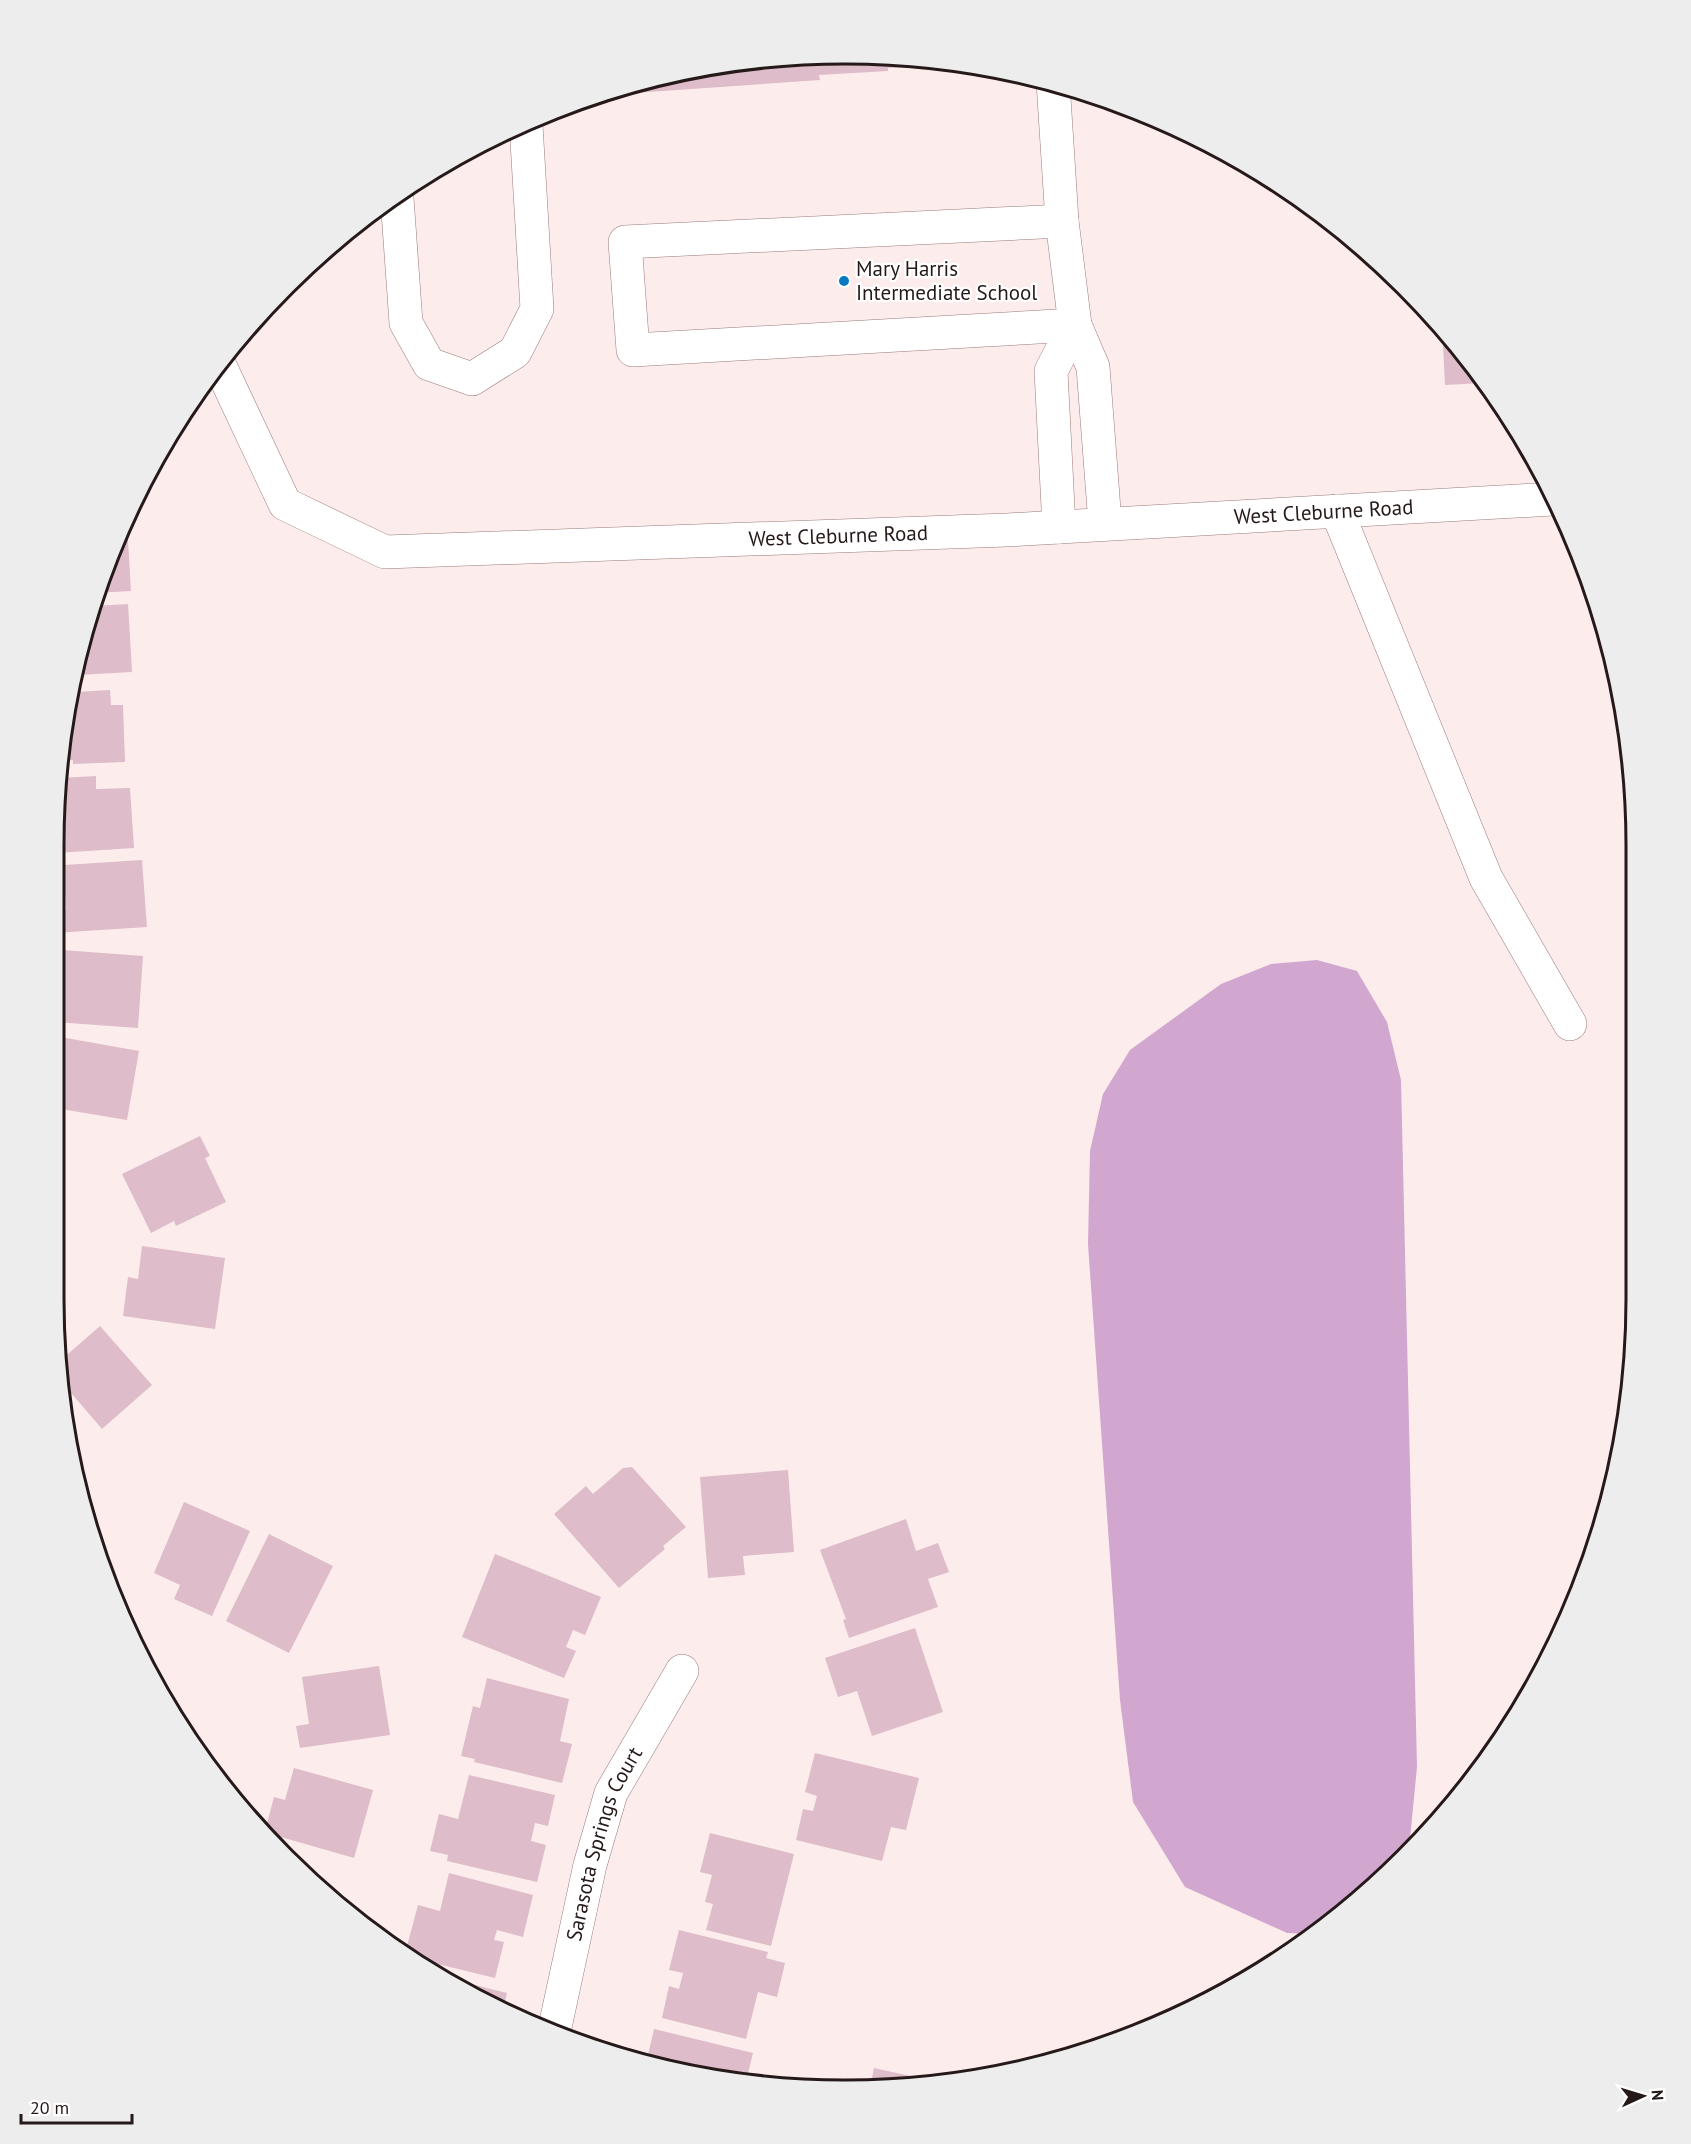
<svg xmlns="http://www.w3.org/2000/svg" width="1691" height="2144" font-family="'PT Sans',sans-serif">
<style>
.water{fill:#d1a7d0}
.building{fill:#debcc9}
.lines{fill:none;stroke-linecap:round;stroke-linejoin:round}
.minor-casing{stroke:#9c7a79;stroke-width:34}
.minor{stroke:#fff;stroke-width:33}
.poi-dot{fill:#0778c2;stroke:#fff;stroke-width:2}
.labels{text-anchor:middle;stroke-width:4.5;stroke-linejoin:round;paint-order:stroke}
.poi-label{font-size:21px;fill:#261919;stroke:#fff;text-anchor:start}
.street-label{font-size:21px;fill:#261919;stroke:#fff}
.rim{fill:none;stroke:#261919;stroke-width:3}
</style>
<rect width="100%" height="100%" fill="#fcedec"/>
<!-- water -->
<path class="water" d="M1317,960l40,11 30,51 14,58 16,687 -8,82 -41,44 -57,41 -24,-1 -102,-46 -52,-85 -13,-102 -32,-456 2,-93 13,-57 27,-44 91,-66 50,-20z"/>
<!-- building -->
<path class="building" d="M898,56l47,9 -57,3v3l-69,4 1,5 -186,13 -1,-7 110,-25z
M1442,325l41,58 -38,2z
M127,524l4,67 -35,2v-2z
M128,604l4,68 -53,3 14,-69z
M110,690l1,15h12l2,57 -52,2v-4l-11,1 14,-69z
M96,776v13l34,-1 4,60 -77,5 -1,-59 3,-16z
M142,860l5,67 -92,6v-23h11l-2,-45z
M62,950l81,6 -5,72 -83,-6v-37h4z
M55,1036l84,15 -12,69 -72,-12z
M200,1136l10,20 -5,2 21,44 -50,24 -2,-5 -23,12 -29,-59z
M142,1246l83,12 -10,71 -92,-13 5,-39 10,2z
M100,1326l52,59 -50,44 -36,-42 -6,-41 8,8z
M632,1467l54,60 -23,19 2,3 -46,39 -65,-74 32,-28 7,8 30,-26z
M788,1470l6,82 -51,4 2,19 -37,3 -8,-101z
M184,1502l66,29 -38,85 -38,-17 6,-14 -26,-12z
M906,1519l10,32 22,-8 11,29 -21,7 10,28 -89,31 -6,-18 3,-1 -26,-69z
M269,1534l64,32 -44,87 -63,-32z
M495,1554l106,43 -16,38 -12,-5 -7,17 10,4 -12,27 -102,-41z
M915,1628l28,84 -71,24 -15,-45 -19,6 -13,-39z
M379,1666l11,69 -90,13 -4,-22 13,-2 -7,-47z
M487,1678l82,21 -9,42 12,3 -10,39 -88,-21 1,-3 -14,-3 12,-50 7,2z
M815,1753l104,25 -13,52 -15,-3 -9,34 -86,-21 7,-31 10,2 4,-15 -12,-4z
M294,1768l79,22 -19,68 -87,-25 -2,-2 9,-34 11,3z
M469,1775l86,20 -7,31 -13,-3 -4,18 15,4 -9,37 -90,-21 1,-6 -18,-4 9,-37 19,5z
M710,1833l84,21 -23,92 -65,-16 7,-26 -8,-2 7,-27 -12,-3z
M449,1873l84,22 -10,42 -26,-7 -3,10 10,2 -9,36 -78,-19 -11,-9 12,-45 22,6z
M679,1930l89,22 -2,6 19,5 -8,34 -19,-5 -12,47 -84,-21 7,-32 10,3 4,-16 -14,-3z
M439,1976l68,17 -3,13 -55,-22z
M654,2029l99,24 -6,24 -101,-13z
M874,2068l50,11v1l-54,7z"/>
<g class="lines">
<defs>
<g id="minor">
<path d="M1053,82l9,139 13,104 18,42 12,156"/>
<path d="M397,198l9,125 23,41 43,15 43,-27 22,-43 -11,-184"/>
<path d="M1062,221l-437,21 8,108 442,-25"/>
<path id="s1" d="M220,366l65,138 100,48 622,-22 546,-31"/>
<path d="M1337,511l149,367 84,146"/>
<path d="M1059,527l-8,-156 24,-46"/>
<path id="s2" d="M555,2027l35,-162 21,-72 71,-122"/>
</g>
</defs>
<!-- minor casing -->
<use href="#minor" class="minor-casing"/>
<!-- minor -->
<use href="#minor" class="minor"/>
</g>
<!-- markers -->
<circle class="poi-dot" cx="844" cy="281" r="6"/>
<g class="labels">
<!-- poi labels -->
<g class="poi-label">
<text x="856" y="276">Mary Harris<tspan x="856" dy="24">Intermediate School</tspan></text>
</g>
<!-- street labels -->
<g class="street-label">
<text dy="7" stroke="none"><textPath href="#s1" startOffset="1203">West Cleburne Road</textPath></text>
<text dy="7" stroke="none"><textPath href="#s1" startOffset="717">West Cleburne Road</textPath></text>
<text dy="7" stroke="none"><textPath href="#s2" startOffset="190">Sarasota Springs Court</textPath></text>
</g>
</g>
<!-- crop -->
<path d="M0 0H1691V2144H0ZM845 64H845A781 781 0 0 1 1626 845V1299A781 781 0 0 1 845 2080H845A781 781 0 0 1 64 1299V845A781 781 0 0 1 845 64Z" fill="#eeeded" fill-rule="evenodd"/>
<path class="rim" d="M845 64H845A781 781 0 0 1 1626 845V1299A781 781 0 0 1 845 2080H845A781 781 0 0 1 64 1299V845A781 781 0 0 1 845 64Z"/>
<!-- north arrow -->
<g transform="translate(1643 2096) rotate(86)" stroke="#ffffff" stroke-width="4.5" paint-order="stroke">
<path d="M0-4.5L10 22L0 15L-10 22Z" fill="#261919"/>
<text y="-9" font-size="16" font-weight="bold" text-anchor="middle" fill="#261919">N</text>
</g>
<!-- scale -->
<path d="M21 2114v9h111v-9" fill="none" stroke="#261919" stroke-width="3"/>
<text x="30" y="2114" font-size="18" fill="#261919" stroke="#ffffff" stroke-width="4.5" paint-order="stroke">20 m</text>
</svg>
